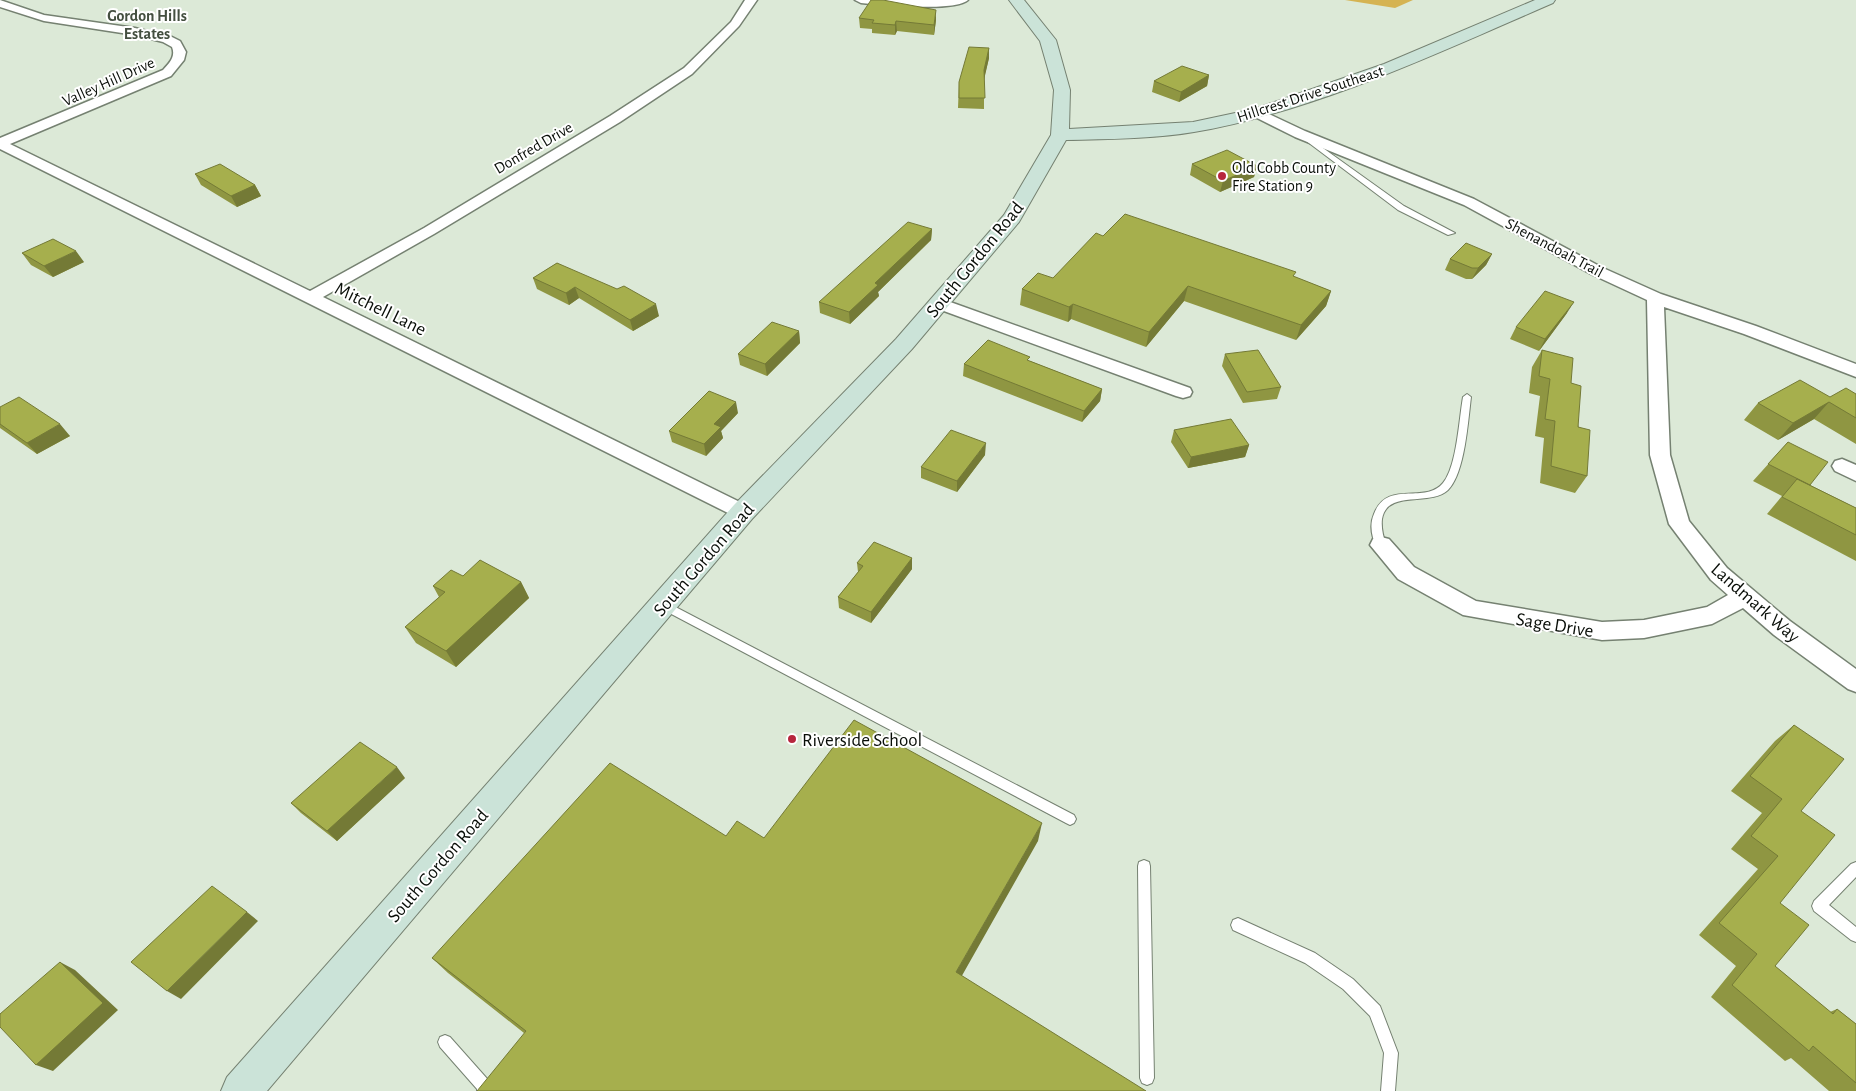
<svg xmlns="http://www.w3.org/2000/svg" width="1856" height="1091" font-family="'Alegreya Sans',sans-serif">
<style>
.forest{fill:#d5b352}
.lines{fill:none;stroke-linecap:round;stroke-linejoin:round}
.lane-casing{stroke:#758171;stroke-width:2}
.street-casing{stroke:#758171;stroke-width:3}
.secondary-casing{stroke:#758171;stroke-width:2}
.lane{fill:#fff;fill-rule:evenodd}
.street{fill:#fff;fill-rule:evenodd}
.secondary{fill:#cbe3d8;fill-rule:evenodd}
.wall{fill:#8f9642}
.shaded-wall{fill:#747a36}
.building{fill:#a6af4d;stroke:#747a36}
.poi-dot{fill:#b7263d;stroke:#fff;stroke-width:2}
.labels{text-anchor:middle;stroke-width:4;stroke-linejoin:round;paint-order:stroke}
.far-neighbourhood-label{font-size:16px;font-weight:bold;fill:#444f40;stroke:#fff}
.far-street-label{font-size:16px;fill:#090e08;stroke:#fff}
.far-poi-label{font-size:16px;fill:#090e08;stroke:#fff;text-anchor:start}
.street-label{font-size:19px;fill:#090e08;stroke:#fff}
.poi-label{font-size:19px;fill:#090e08;stroke:#fff;text-anchor:start}
</style>
<rect width="100%" height="100%" fill="#dce9d7"/>
<!-- forest -->
<path class="forest" d="M1345,0h68l-18,8z"/>
<g class="lines">
<defs>
<path id="lane" d="M1305,138h4l95,68 51,27 -7,2 -50,-25 -93,-70z
M1467,394l4,3c-3,24 -6,76 -23,93 -18,17 -61,-1 -66,29 -1,9 1,17 4,26l-1,3h-8c-5,-10 -8,-23 -3,-34 13,-35 51,-9 69,-31 14,-17 16,-64 20,-86z
M664,601l410,214 2,4 -2,4 -4,2 -4,-2 -406,-215 -1,-3 1,-3z
M1144,860l5,2 1,4 4,212 -2,5 -5,2 -5,-2 -2,-5 -2,-212 1,-4z
M1856,862v15l-27,28 27,22v15l-5,-2 -37,-29 -2,-5 2,-5 37,-37z
M1238,918l77,35 38,26 27,27 18,47 -3,38h-14l3,-38 -14,-37 -27,-27 -38,-26 -72,-33 -2,-5 2,-5z
M445,1035l5,2 40,45 2,5 -1,4h-14v-2l-37,-42 -2,-5 2,-5z"/>
<path id="street" d="M0,0l44,15 91,13 37,9 8,4 6,11 -2,8 -13,16 -161,68 300,147 114,-63 186,-112 74,-48 47,-46 14,-22h12l-18,26 -47,48 -72,48 -186,112 -111,63 427,210 3,5 -3,5 -7,3 -7,-3 -736,-368v-11l163,-68c6,-7 13,-13 9,-23l-9,-5 -28,-7 -91,-14 -44,-14z
M855,0h113c-13,12 -87,5 -107,3z
M1258,109l47,22 169,68 129,69 58,26 95,32 100,38v13l-112,-43 -80,-27 6,148 19,66 38,47 63,53 66,48v23l-8,-3 -74,-54 -31,-27 -31,16 -68,14 -42,2 -139,-25 -65,-36 -28,-34 3,-6 8,-2 8,2 25,28 62,34 126,21 42,-2 63,-13 21,-12 -17,-15 -42,-56 -19,-69 -3,-155 -56,-26 -127,-69 -169,-68 -42,-21 -2,-3 2,-3z
M939,298l251,90 2,4 -2,4 -7,2 -7,-2 -243,-89 -2,-4 2,-4z
M1842,459l14,6v16l-21,-10 -3,-5 3,-5z"/>
<path id="secondary" d="M1009,0h15l32,40 14,50 -1,39 124,-7 61,-13 130,-45 151,-64h20l-2,3c-113,49 -237,108 -359,129 -41,7 -86,7 -128,8l-47,82 -107,127 -160,170 -485,572h-46l6,-14 507,-572 162,-166 108,-124 47,-80 3,-45 -14,-49z"/>
</defs>
<!-- lane casing -->
<use href="#lane" class="lane-casing"/>
<!-- street casing -->
<use href="#street" class="street-casing"/>
<!-- secondary casing -->
<use href="#secondary" class="secondary-casing"/>
<!-- lane -->
<use href="#lane" class="lane"/>
<!-- street -->
<use href="#street" class="street"/>
<!-- secondary -->
<use href="#secondary" class="secondary"/>
</g>
<!-- wall -->
<path class="wall" d="M859,18l77,2 -2,15 -37,-4 -2,4 -23,-2v-4l-12,-1z
M989,48v10l-5,20v31l-26,-1 1,-26z
M1209,75l-2,11 -28,16 -27,-10 2,-11z
M1192,164l65,2 -3,11 -34,15 -30,-17z
M195,174l60,11 6,11 -24,11 -36,-22z
M932,229l-1,11 -53,52 1,4 -29,28 -30,-11 -1,-11z
M1103,236l192,41 36,14 -5,15 -30,34 -112,-39 -38,46 -75,-28 -3,3 -48,-17 2,-16 31,-11z
M22,253l62,9 -31,15 -22,-12z
M1492,254l-6,11 -14,14h-6l-21,-9 5,-11z
M557,263l102,53 -26,15 -54,-33 -10,7 -32,-16 -4,-11z
M1567,313l-28,38 -29,-12 6,-12z
M799,331l1,12 -33,33 -27,-11 -2,-11z
M1542,350l29,33 16,93 -12,17 -35,-10 4,-45 -9,-2 5,-40 -11,-3 3,-26z
M1225,354l56,33 -4,12 -34,4 -21,-37z
M1030,361l72,28 -2,12 -18,21 -119,-46 1,-12z
M1856,394v50l-42,-25 -36,21 -34,-20 14,-17 72,-6z
M0,407l70,29 -33,18 -37,-26z
M738,413l-17,18 2,7 -17,18 -34,-14 -3,-11z
M1174,430l75,15 -4,12 -57,11 -17,-26z
M1788,442l22,43 46,23v53l-89,-47 15,-18 -29,-15z
M985,455l-28,37 -36,-14v-11z
M912,558v11l-41,54 -32,-15 -1,-11 20,-25 -1,-9z
M463,576l58,6 8,16 -73,69 -40,-24 -11,-16 34,-30 -6,-11z
M1794,725l7,86 -21,92 -5,63 55,46 7,-3 19,15v67h-27l-38,-33 -6,3 -74,-64 25,-31 -37,-31 59,-66 -27,-20 31,-36 -31,-22 44,-50z
M405,778l-68,63 -36,-28 -10,-10z
M726,836l38,2 274,3 -514,192 -76,-60 -16,-15z"/>
<!-- shaded-wall -->
<path class="shaded-wall" d="M936,10v10l-2,15v-10z
M896,21l1,10 -2,4v-10z
M989,48v10l-5,22v-10z
M1209,75l-2,11 -28,16 2,-10z
M1257,166l-3,11 -34,15 3,-11z
M255,185l6,11 -24,11 -6,-11z
M932,229l-1,11 -53,52 1,4 -29,28 -1,-12 26,-29z
M76,251l8,11 -31,15 -9,-11z
M1492,254l-6,11 -14,14 6,-11z
M1188,286l-4,15 -38,46 3,-15z
M575,287l4,11 -10,7 -3,-12z
M1331,291l-5,15 -30,34 5,-15z
M1574,302l-7,11 -28,38 6,-12z
M656,304l3,12 -26,15 -3,-11z
M1073,304l-2,15 -3,3 1,-15z
M799,331l1,12 -33,33 -2,-12z
M1102,389l-2,12 -18,21 2,-11z
M736,402l2,11 -17,18 2,7 -17,18 -2,-12 10,-20z
M1829,402l-15,17 -36,21 15,-17z
M60,424l10,12 -33,18 -10,-11z
M986,443l-1,12 -28,37v-11z
M1249,445l-4,12 -57,11 3,-11z
M912,558v11l-41,54v-11z
M521,582l8,16 -73,69 -10,-16z
M397,767l8,11 -68,63 -10,-10z
M1042,823l-4,18 -83,147 1,-16z
M247,912l11,9 -77,78 -14,-8z
M60,962l15,8 43,40 -65,61 -17,-6z"/>
<!-- building -->
<path class="building" d="M871,0h12l53,10 -2,15 -38,-4 -1,4 -23,-2 2,-3 -15,-2z
M969,47l20,1 -5,22 1,28h-26v-16z
M1182,66l27,9 -28,17 -27,-11z
M1227,150l30,16 -34,15 -31,-17z
M220,164l35,21 -24,11 -36,-22z
M1125,214l171,58 -3,4 38,15 -30,34 -113,-39 -39,46 -76,-28 -4,3 -47,-18 16,-16 15,5 43,-45 7,3z
M908,222l24,7 -57,54 3,2 -29,27 -30,-10z
M53,239l23,12 -32,15 -22,-13z
M1466,243l26,11 -14,14h-6l-22,-9z
M557,263l60,26 7,-3 32,18 -26,16 -55,-33 -9,6 -33,-15z
M1545,291l29,11 -29,37 -29,-12z
M772,322l27,9 -34,33 -27,-10z
M988,340l42,17 -3,3 75,29 -18,22 -120,-47z
M1258,350l23,37 -34,5 -22,-38z
M1542,350l31,8 -2,25 10,3 -3,41 12,3 -3,46 -36,-10 4,-45 -10,-2 5,-40 -11,-3z
M1800,380l30,17 16,-9 10,6v24l-27,-16 -36,21 -35,-20z
M709,391l27,11 -22,22 7,3 -17,17 -35,-13z
M19,397l41,27 -33,19 -27,-19v-17z
M1231,419l18,26 -58,12 -17,-27z
M951,430l35,13 -29,38 -36,-14z
M1788,442l40,20 -18,23 -42,-21z
M1797,479l59,29v27l-74,-38z
M874,542l38,16 -41,54 -33,-15 25,-31 -6,-3z
M480,560l41,22 -75,69 -41,-24 40,-35 -12,-6 18,-16 12,6z
M854,720l188,103 -86,149 190,119h-669l49,-60 -94,-73 178,-195 116,73 11,-15 27,17z
M1794,725l50,34 -43,52 34,24 -55,68 29,22 -34,41 58,48 4,-5 19,15v59l-43,-37 -4,5 -77,-66 25,-31 -38,-31 59,-67 -27,-20 31,-37 -32,-23z
M360,742l37,25 -70,64 -36,-28z
M212,886l35,26 -80,79 -36,-29z
M60,962l43,41 -67,62 -36,-38v-13z"/>
<!-- markers -->
<g class="poi-dot">
<circle cx="1222" cy="176" r="5"/>
<circle cx="792" cy="739" r="5"/>
</g>
<g class="labels">
<!-- far-neighbourhood labels -->
<g class="far-neighbourhood-label">
<text x="147" y="21">Gordon Hills<tspan x="147" dy="18">Estates</tspan></text>
</g>
<!-- far-street labels -->
<g class="far-street-label">
<text transform="translate(108 81) rotate(-24)" y="6">Valley Hill Drive</text>
<text transform="translate(1310 93) rotate(-18)" y="6">Hillcrest Drive Southeast</text>
<text transform="translate(533 147) rotate(-30)" y="6">Donfred Drive</text>
<text transform="translate(1555 247) rotate(28)" y="6">Shenandoah Trail</text>
</g>
<!-- far-poi labels -->
<g class="far-poi-label">
<text x="1232" y="173">Old Cobb County<tspan x="1232" dy="18">Fire Station 9</tspan></text>
</g>
<!-- street labels -->
<g class="street-label">
<text transform="translate(974 259) rotate(-51)" y="7">South Gordon Road</text>
<text transform="translate(381 308) rotate(26)" y="7">Mitchell Lane</text>
<text transform="translate(703 559) rotate(-49)" y="7">South Gordon Road</text>
<text transform="translate(1756 602) rotate(41)" y="7">Landmark Way</text>
<text transform="translate(1555 624) rotate(9)" y="7">Sage Drive</text>
<text transform="translate(437 865) rotate(-49)" y="7">South Gordon Road</text>
</g>
<!-- poi labels -->
<g class="poi-label">
<text x="802" y="746">Riverside School</text>
</g>
</g>
</svg>
